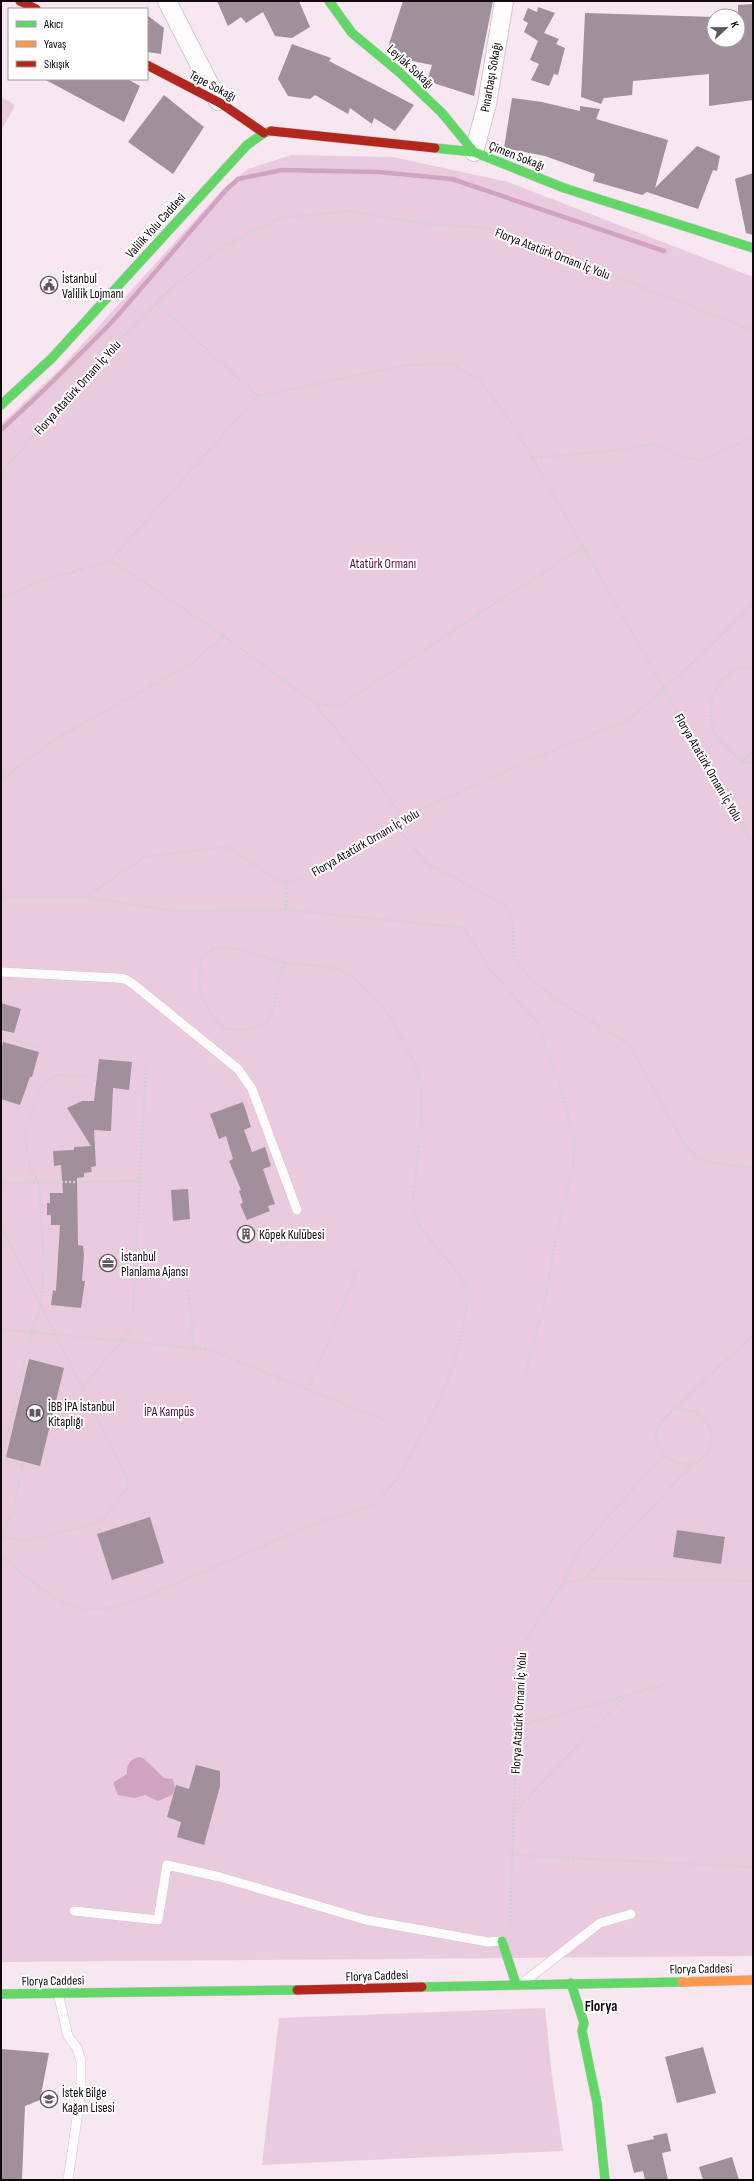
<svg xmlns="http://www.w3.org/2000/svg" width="754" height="2181" font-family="'Sofia Sans Condensed',sans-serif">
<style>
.green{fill:#eacade}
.water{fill:#d2a2c1}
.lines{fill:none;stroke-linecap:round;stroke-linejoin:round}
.stream{stroke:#d2a2c1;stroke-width:4.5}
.building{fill:#a1909b}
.lane-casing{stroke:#d2c6cd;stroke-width:10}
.street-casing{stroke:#d2c6cd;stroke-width:20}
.fast-casing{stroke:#d2c6cd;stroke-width:10}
.slow-casing{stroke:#d2c6cd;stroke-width:10}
.jam-casing{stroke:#d2c6cd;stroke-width:10}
.path{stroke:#d4d0d2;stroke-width:2.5;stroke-dasharray:2 2;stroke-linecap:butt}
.lane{stroke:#fefbfd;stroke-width:9}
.street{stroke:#fefbfd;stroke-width:18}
.fast{stroke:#63d668;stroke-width:9}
.slow{stroke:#ff974d;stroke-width:9}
.jam{stroke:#b3261e;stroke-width:9}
.labels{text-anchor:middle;stroke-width:4;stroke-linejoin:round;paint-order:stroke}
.street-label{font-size:13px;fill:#12090e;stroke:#fff}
.poi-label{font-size:13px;fill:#12090e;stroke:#fff;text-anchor:start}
.park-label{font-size:13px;fill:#530840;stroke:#fff}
.quarter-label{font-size:15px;font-weight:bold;fill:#12090e;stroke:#fff}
</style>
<rect width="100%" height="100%" fill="#f7e7f1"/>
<!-- green -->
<path class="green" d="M1,97l14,8 -14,26z
M291,155l102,2 115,25 245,95v1679l-752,6v-1538l58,-54 164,-181 25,-20z
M545,2008l6,61 12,82 -301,14 17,-147z"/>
<!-- water -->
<path class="water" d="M139,1757l4,1 21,20 9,1 2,9 -3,7 -14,6 -13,-6 -10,3 -17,-3 -4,-10v-3l13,-8c0,-10 2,-14 12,-17z"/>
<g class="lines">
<!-- stream -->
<path class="stream" d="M1,430l44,-41 67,-67 115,-133 11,-10 44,-9 96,2 74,7 212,72"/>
</g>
<!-- building -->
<path class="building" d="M217,1h82l11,26 -18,11 -17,-2 -12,-24 -17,11 -5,-6 -13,9z
M403,1h90l-19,95 -47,-15 5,-16 -29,-6 -15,-12z
M753,4v96l-44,6v-32l-76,7 -1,14 -28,3 -3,6 -20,-7 4,-84 129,4v23h24v-35z
M538,7l17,6 -11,20 15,6 -3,5 9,4 -7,27 -4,-1 -5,12 -18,-6 8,-16 -9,-4 8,-19 -14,-9 4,-9 -5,-3 5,-12 9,4z
M147,15l17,13 -3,26 -14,-2z
M292,44l39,14 -2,3 85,44 -19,26 -21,-13 -2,6 -22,-16 -2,6 -33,-19 -5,4 -22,-3 -10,-17z
M44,79h83l13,7 -16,36z
M164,95l40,32 -31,47 -45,-32z
M512,98l30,4 38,9v-5l20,3 -4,10 72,21 -13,48 42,-42 23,10 -3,15 -4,-1 -15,39 -51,-17 -5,3 -49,-14 2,-7 -50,-18 -41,-8z
M753,173v62l-7,-2 -11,-54z
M1,1003l20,6 -7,24 -13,-3z
M3,1042l36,10 -7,25h-2l-10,28 -19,-6v-49z
M99,1059l33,3 -3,28 -16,-2 -2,43 -17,-1 2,36 -5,1 1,5 -8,1v4l-7,1 1,67 5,1 1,9 -2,26h3l-4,27 -30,-3 2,-15 3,1 4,-66h-9v-10h-4v-12h3v-10h13l-2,-28 -7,1 -1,-15 21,-1v-3l17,-1 -24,-38 15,-7h12z
M243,1102l8,25 -7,3 8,22 13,-5 6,19 -8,3 12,35 -7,2 2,5 -23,9 -7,-16 3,-1 -4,-12 2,-1 -12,-29 4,-2 -7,-23 -7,3 -9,-25z
M188,1189l2,30 -17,2 -2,-31z
M29,1359l35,9 -24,98 -34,-9z
M150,1517l14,46 -52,17 -15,-46z
M677,1530l48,7 -4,27 -48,-7z
M196,1765l24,6v15l-16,59 -27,-8 4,-15 -14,-5 9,-32 13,4z
M703,2047l13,46 -39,10 -12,-46z
M1,2049l48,4 -9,47 -15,6 -3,74h-21z
M667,2133l4,18 -9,2 6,27h-23l-2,-9 -9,2 -7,-28 27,-6 -1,-3z
M732,2157l7,23h-36l-4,-13z"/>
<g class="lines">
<defs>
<path id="lane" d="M1,972l116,6 8,1 8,5 105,85 14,20 45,121
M74,1911l84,9 9,-55 53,12 146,43 122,22 14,-1
M525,1981l75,-58 31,-9
M58,1993l10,43 9,12 4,13v30l-13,89"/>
<path id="street" d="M167,1l51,100
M474,152l13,-48 17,-103"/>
<path id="fast" d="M329,1l23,32 47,39 43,41 32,39
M435,148l39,4 90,36 189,60
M1,405l51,-47 195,-213 17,-12 7,-2
M502,1941l14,43
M571,1983l13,40 -2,8 15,72 8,77
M422,1987l260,-5
M1,1994l296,-4"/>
<path id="slow" d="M682,1982l71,-2"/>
<path id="jam" d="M20,1l16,8
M147,65l75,39 42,29
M271,131l164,17
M297,1990l125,-3"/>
</defs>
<!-- lane casing -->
<use href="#lane" class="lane-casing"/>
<!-- street casing -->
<use href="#street" class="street-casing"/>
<!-- fast casing -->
<use href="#fast" class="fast-casing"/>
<!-- slow casing -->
<use href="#slow" class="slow-casing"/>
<!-- jam casing -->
<use href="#jam" class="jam-casing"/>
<!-- path -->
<path class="path" d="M156,303l102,93 148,-31 45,-1 28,15 35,47 239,418
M532,458l96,-9 25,-6 25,13 24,4 51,-23
M1,473l99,-113 65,-66 49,-41 33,-19 35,-16 67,-7 77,13 63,4 264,102
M111,560l113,76 92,68 24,2 163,-108 81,-51
M1,598l35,-15 75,-23 147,-164
M753,668c-32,-4 -49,34 -40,61 3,10 21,25 29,32l11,-9
M316,705l65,81 21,32
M742,761l11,3
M1,780l51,-39 140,-78 32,-27
M396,822l7,13 24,28 79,43 5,9 2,12 1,31 17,21 24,20 74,45 54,98c20,25 40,22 70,26
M1,897h85l87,14 113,-1 178,18 28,44 46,51 24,70 13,48 -3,33 -16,63 -10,58 -22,87
M86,897l59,-40 78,-10 6,1 49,33 16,1 108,-64 152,-68 74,-30 37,-31 88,-85
M286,910v-28
M1,1036l37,11
M1,1183l139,-2
M1,1226l126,252v11l-22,28 -11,7 -68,17 -25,-4
M186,1270l8,78
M1,1329l210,21 177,72
M82,1389l50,-62 14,-260
M308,1390l50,-121
M674,1409l79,-74
M1,1460l31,-128 9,-27 3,-41 -5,-81 -9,-15 -5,-33 14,-46 17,-14 34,2
M1,1460l21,5c-4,26 -9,48 -20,72
M22,1465l1,-4
M1,1556l37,30 26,17 23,6h14l17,-3 32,-11 168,-73 29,-8 28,-11 23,-25 38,-71 14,-32 7,-20 12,-60 -8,-18 -41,-50 -8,-19 9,-84v-34l-2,-15 -5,-13 -24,-46 -30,-33 -21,-14 -15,-3 -39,-3 -46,-14 -24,-2 -13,12 -3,18 1,16 13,25 13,11 23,1 17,-7 8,-15 3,-26 8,-19
M585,1578l109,-115c3,-2 8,-4 11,-7 11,-12 7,-33 -6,-42 -8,-5 -17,-4 -25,-5 -4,4 -10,9 -13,13 -15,25 8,45 33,41
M564,1583l21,-5 168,3
M516,1727l109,-31
M514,1812l111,-116 41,-12
M512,1855l241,12
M510,1925l9,-275 44,-67 18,-36 82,-92"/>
<!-- lane -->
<use href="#lane" class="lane"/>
<!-- street -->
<use href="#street" class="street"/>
<!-- fast -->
<use href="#fast" class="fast"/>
<!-- slow -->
<use href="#slow" class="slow"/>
<!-- jam -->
<use href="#jam" class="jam"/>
</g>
<!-- icons -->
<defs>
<symbol id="civic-ring" viewBox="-11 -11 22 22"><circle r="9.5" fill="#fff" stroke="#62575d" stroke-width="1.5"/><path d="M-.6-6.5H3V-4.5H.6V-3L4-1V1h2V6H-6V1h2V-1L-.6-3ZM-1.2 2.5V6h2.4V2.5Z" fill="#62575d"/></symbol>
<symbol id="building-ring" viewBox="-11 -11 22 22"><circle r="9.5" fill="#fff" stroke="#62575d" stroke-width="1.5"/><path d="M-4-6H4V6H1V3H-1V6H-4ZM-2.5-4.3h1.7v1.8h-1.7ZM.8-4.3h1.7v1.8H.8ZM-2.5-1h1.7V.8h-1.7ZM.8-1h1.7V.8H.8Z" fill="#62575d"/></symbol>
<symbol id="office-ring" viewBox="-11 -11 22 22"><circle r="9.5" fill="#fff" stroke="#62575d" stroke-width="1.5"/><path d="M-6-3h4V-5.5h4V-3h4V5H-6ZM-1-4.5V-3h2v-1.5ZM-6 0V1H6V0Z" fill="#62575d"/></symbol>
<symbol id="library-ring" viewBox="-11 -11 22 22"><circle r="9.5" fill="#fff" stroke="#62575d" stroke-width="1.5"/><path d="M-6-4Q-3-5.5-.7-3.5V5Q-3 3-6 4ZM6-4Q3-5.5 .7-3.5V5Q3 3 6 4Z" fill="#62575d"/></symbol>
<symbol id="school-ring" viewBox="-11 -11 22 22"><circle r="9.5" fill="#fff" stroke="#62575d" stroke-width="1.5"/><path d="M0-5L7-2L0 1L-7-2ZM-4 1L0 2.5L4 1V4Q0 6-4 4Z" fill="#62575d"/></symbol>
</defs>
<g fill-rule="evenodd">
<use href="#civic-ring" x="39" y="275" width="20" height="20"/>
<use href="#building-ring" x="236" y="1224" width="20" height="20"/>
<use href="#office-ring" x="98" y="1253" width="20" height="20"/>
<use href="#library-ring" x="25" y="1403" width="20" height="20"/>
<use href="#school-ring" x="39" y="2089" width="20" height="20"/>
</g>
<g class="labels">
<!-- street labels -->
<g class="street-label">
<text transform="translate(411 66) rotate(42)" y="5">Leylak Sokağı</text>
<text transform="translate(490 77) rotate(-80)" y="5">Pınarbaşı Sokağı</text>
<text transform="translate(213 85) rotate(28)" y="5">Tepe Sokağı</text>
<text transform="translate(517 155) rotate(21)" y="5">Çimen Sokağı</text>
<text transform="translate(155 225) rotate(-48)" y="5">Valilik Yolu Caddesi</text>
<text transform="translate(553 253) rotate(21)" y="5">Florya Atatürk Ornanı İç Yolu</text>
<text transform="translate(77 387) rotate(-48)" y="5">Florya Atatürk Ornanı İç Yolu</text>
<text transform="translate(709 767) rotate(60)" y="5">Florya Atatürk Ornanı İç Yolu</text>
<text transform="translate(365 842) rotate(-30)" y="5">Florya Atatürk Ornanı İç Yolu</text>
<text transform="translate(518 1713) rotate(-87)" y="5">Florya Atatürk Ornanı İç Yolu</text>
<text transform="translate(701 1968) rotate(-1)" y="5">Florya Caddesi</text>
<text transform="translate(377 1975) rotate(-2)" y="5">Florya Caddesi</text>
<text transform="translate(53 1980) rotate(-1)" y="5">Florya Caddesi</text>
</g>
<!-- poi labels -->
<g class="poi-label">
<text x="62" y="283">İstanbul<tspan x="62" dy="15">Valilik Lojmanı</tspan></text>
<text x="259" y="1239">Köpek Kulübesi</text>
<text x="121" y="1261">İstanbul<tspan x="121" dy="15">Planlama Ajansı</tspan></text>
<text x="48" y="1411">İBB İPA İstanbul<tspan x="48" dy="15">Kitaplığı</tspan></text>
<text x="62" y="2097">İstek Bilge<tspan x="62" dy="15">Kağan Lisesi</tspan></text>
</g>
<!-- park labels -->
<g class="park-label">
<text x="383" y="568">Atatürk Ormanı</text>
<text x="169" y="1416">İPA Kampüs</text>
</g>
<!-- quarter labels -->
<g class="quarter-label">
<text x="601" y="2011">Florya</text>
</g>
</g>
<!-- border -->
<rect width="754" height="2181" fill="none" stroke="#12090e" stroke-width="4"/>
<!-- legend -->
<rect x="8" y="8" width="140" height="72" fill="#ffffff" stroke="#a09d9f"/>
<rect x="16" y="21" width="20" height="6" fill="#63d668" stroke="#a09d9f"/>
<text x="44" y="28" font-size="12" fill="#12090e">Akıcı</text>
<rect x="16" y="41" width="20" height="6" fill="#ff974d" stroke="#a09d9f"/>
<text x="44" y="48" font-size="12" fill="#12090e">Yavaş</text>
<rect x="16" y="61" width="20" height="6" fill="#b3261e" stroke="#a09d9f"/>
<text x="44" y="68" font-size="12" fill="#12090e">Sıkışık</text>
<!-- north arrow -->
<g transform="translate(726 28) rotate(68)"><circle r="19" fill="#ffffff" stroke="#a09d9f"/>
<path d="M0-3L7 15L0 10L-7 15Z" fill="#62575d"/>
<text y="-6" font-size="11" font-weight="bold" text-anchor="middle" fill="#12090e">K</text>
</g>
</svg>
